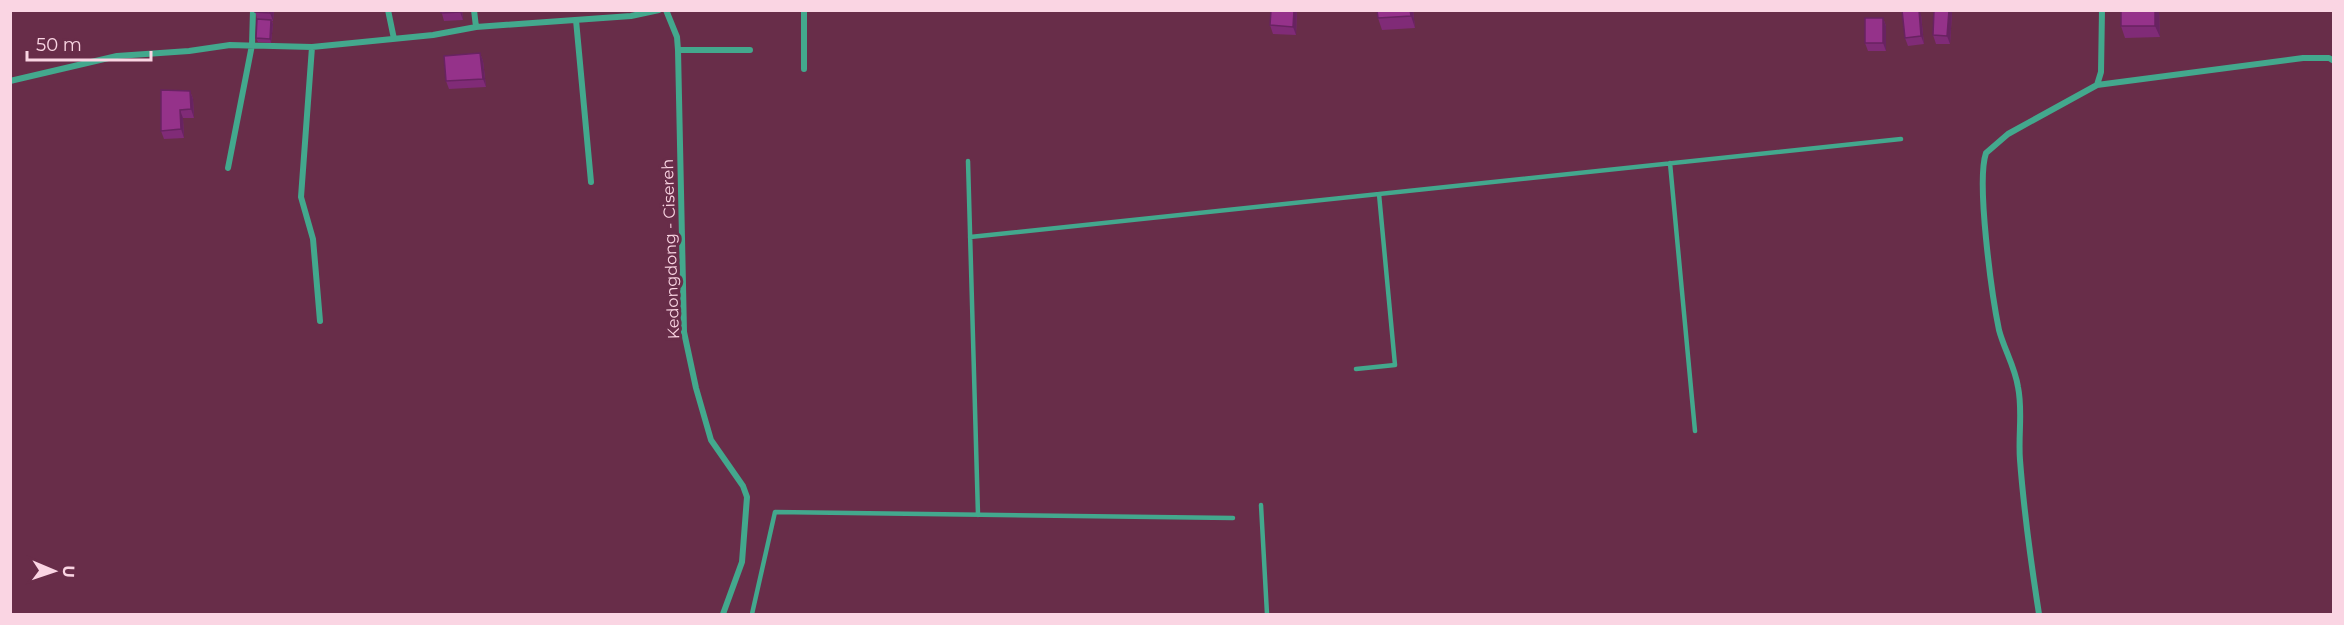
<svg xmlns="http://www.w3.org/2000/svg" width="2344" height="625" font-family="Montserrat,sans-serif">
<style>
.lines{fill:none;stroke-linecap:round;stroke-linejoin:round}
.lane{stroke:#43a88d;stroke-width:4.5}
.street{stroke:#43a88d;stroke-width:6}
.wall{fill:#802b77}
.shaded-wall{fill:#682361}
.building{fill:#95328a;stroke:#682361;stroke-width:1.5}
.labels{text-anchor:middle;stroke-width:6;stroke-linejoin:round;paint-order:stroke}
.street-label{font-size:16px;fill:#fad5e3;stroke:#682d49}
</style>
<rect width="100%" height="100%" fill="#682d49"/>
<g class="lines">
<!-- lane -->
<path class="lane" d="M968,161l10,354
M1670,163l25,268
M970,237l931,-98
M1356,369l39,-4 -16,-171
M1261,505l6,109
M752,614l23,-102 458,6"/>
<!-- street -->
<path class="street" d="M388,10l6,29
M474,10l2,17
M666,10l11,27 1,13 6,282 12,56 15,52 32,46 4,11 -5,65 -19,52
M804,10v59
M576,20l15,162
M312,47l-11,150 12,42 7,82
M678,50h72
M10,81l107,-25 72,-5 41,-6 82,2 121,-12 43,-8 155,-11 28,-6
M2097,85l4,-13 1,-62
M228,168l24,-123 1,-35
M2039,614c-8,-51 -15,-102 -19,-154 -2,-25 3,-49 -2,-73 -3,-20 -14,-38 -19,-57 -7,-34 -23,-148 -13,-177l22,-19 89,-49 206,-27h26l5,3"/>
</g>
<!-- wall -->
<path class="wall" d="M255,10h19l-1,11h-1l1,3 -2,19 -13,-1 -2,-4 1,-19z
M441,10h21l1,10 -19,1z
M1297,10l-1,25 -23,-1 -3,-9z
M1413,10l2,18 -33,2 -4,-12z
M2159,10l1,27 -35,1 -4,-12z
M1952,13l-2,31h-14l-3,-9z
M1921,15l3,29 -16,2 -3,-8z
M1883,18l3,8v25h-18l-3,-8z
M480,53l3,8 3,26 -37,2 -3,-8z
M190,91l3,8 1,19h-11l1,20 -20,1 -3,-8z"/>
<!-- shaded-wall -->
<path class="shaded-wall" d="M270,10h4l-1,11 -3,-8z
M460,10h2l1,10 -3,-8z
M1294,10h3l-1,25 -3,-8z
M1410,10h3l2,18 -4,-12z
M1919,10h1l1,5 3,29 -3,-8z
M1949,10h2l1,3 -2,31 -3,-8z
M2155,10h4l1,27 -5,-11z
M1883,18l3,8v25l-3,-8z
M271,20l2,4 -2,19 -1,-4z
M480,53l3,8 3,26 -3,-8z
M190,91l3,8 1,19 -3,-9z
M180,110l3,8 1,20 -3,-9z"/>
<!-- building -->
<path class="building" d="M255,10h15v3l-15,-1z
M441,10h19v2l-19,1z
M1271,10h23l-1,17 -23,-2z
M1377,10h33l1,6 -33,2z
M1902,10h17l2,26 -16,2z
M1934,10h15l-2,26 -14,-1z
M2121,10h34v16h-34z
M1865,18h18v25h-18z
M257,19l14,1 -1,19 -14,-1z
M480,53l3,26 -37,2 -2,-25z
M161,90l29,1 1,18 -11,1 1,19 -20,2z"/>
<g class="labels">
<!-- street labels -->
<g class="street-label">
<text transform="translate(670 249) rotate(-92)" y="6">Kedongdong - Cisereh</text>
</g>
</g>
<!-- border -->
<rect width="2344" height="625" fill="none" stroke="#fad5e3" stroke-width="24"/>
<!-- north arrow -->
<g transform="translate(54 571) rotate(92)" stroke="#682d49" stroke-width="4.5" paint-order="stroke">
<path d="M0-4.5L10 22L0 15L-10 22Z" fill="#fad5e3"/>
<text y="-9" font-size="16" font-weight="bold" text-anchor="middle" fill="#fad5e3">U</text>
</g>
<!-- scale -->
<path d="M27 51v9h124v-9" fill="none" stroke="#fad5e3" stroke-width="3"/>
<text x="36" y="51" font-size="18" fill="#fad5e3" stroke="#682d49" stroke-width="4.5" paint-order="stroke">50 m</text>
</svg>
